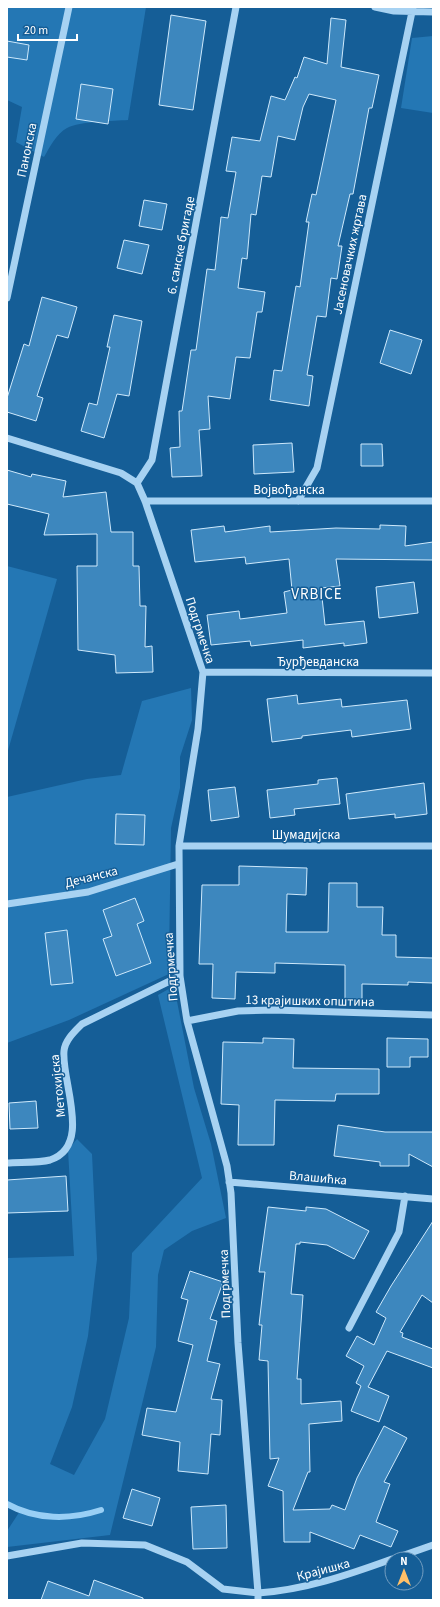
<svg xmlns="http://www.w3.org/2000/svg" width="440" height="1607" font-family="'Source Sans 3',sans-serif">
<style>
.green{fill:#2477b4}
.lines{fill:none;stroke-linecap:round;stroke-linejoin:round}
.stream{stroke:#99cff5;stroke-width:6}
.building{fill:#3d87be;stroke:#cee9fc}
.minor{stroke:#a7d2f2;stroke-width:7}
.labels{text-anchor:middle;stroke-width:3;stroke-linejoin:round;paint-order:stroke}
.street-label{font-size:13px;fill:#fff;stroke:#155e97}
.quarter-label{font-size:15px;letter-spacing:1px;fill:#fff;stroke:#155e97}
</style>
<rect width="100%" height="100%" fill="#155e97"/>
<!-- green -->
<path class="green" d="M7,7h139l-18,113c-15,1 -48,1 -61,8 -11,6 -17,19 -23,29l-28,-15 6,-35 -15,-7z
M433,36v77l-32,-5 11,-70z
M7,566l50,13 -50,175z
M191,688l1,32 -12,37v31l-9,40 -2,130 2,15 -102,47 -62,23v-246l80,-18 34,-4 21,-74z
M174,986l20,102 17,56 15,74 -34,13 -28,19 -6,25 -2,72 -46,188 -103,12v-16l13,-20 -13,-8v-245l67,-2 -6,-106 9,-11 15,15 5,105 -9,77 -16,71 -22,57 24,11 31,-56 24,-101 3,-65 70,-75 -44,-183z"/>
<g class="lines">
<!-- stream -->
<path class="stream" d="M7,1504c29,16 63,16 94,6"/>
</g>
<!-- building -->
<path class="building" d="M171,15l35,6 -13,89 -34,-5z
M331,18l15,2 -5,47 38,8 -7,33h-3l-16,86h-3l-12,52h4l-5,33 -6,-1 -5,39 -9,-1 -10,59 6,1 -4,30 -39,-6 4,-30 8,1 14,-85 4,1 9,-65h-3l6,-28 4,1 20,-95 -27,-6 -6,13 -8,33 -17,-4 -7,41 -9,-1 -6,39 -5,-1 -4,45 -5,-1 -4,30 27,4 -3,20h-5l-7,46 -14,-1 -6,42 -22,-3 2,33 -11,1 3,46 -30,1 -2,-29 10,-1 -1,-36h3l9,-61h5l11,-81 8,1 6,-53 7,1 8,-46 -10,-1 6,-34 28,4 11,-45 14,4 10,-23 2,1 7,-21 23,7z
M7,41l22,4 -2,15 -20,-3z
M81,84l32,5 -5,35 -32,-5z
M144,200l23,4 -5,26 -23,-4z
M124,240l25,5 -7,29 -25,-6z
M42,297l35,10 -9,31 -11,-3 -20,61 6,2 -7,23 -29,-9v-14l17,-54 5,2z
M114,315l28,6 -13,75 -12,-2 -13,44 -23,-7 8,-28 8,2 13,-58h-3z
M390,330l32,10 -11,34 -31,-11z
M292,443l2,29 -40,2 -1,-29z
M361,444h21l1,22h-22z
M7,470l24,7 1,-3 34,7 -3,16 43,-5 5,40h22v34h6l1,40h6l-1,41 7,-1 1,26 -37,1 -1,-18 -37,-5 -1,-84h20v-32l-53,1 5,-21 -42,-10z
M380,525l26,1 -1,20 28,-4v18l-97,-1 4,27 -19,2 4,37 39,-4 3,22 -23,3v-3l-41,5v-8l-52,6 -1,-5 -39,4 -4,-30 32,-4 1,8 47,-6 -3,-21 8,-2 -3,-31 -43,5 -1,-7 -50,5 -4,-32 33,-4 1,6 45,-6v6l66,-4 44,1z
M414,582l4,31 -39,5 -3,-31z
M297,695l1,9 43,-5 1,8 65,-7 4,29 -59,8 -1,-7 -49,6v2l-30,4 -5,-43z
M337,778l3,26 -46,5 1,6 -25,3 -3,-28 51,-6v-4z
M424,783l3,31 -32,4v-4l-46,5 -3,-25z
M235,787l4,30 -28,4 -3,-31z
M116,814l29,1 -1,30 -29,-1z
M239,866l68,2 -1,27 -19,-1 -1,38h42l1,-49h28v24h26l-1,28h14v22l37,1v25l-25,-1v3l-46,-1v16h-17v-35l-70,-2v10l-39,-1 -1,27 -23,-1 1,-34h-14l3,-79h37z
M135,898l9,23 -7,3 14,39 -35,13 -13,-37 9,-3 -9,-26z
M67,930l6,53 -22,2 -6,-52z
M263,1038l31,1 -1,29 86,1v25h-43l-1,7 -60,-1 -1,45h-36l1,-40 -18,-1 2,-62 40,1z
M387,1038l41,1v18h-18v10h-23z
M36,1101l2,27 -28,1 -1,-26z
M338,1125l47,7h48v35l-24,-13v12h-29v-4l-46,-6z
M66,1176l2,35 -61,2v-33z
M268,1207l38,4v-4l20,2 43,22 -15,28 -27,-14 -27,-3v2h-4l-5,50 12,1 -6,84h4v25l40,-3 1,20 -33,3 1,48h-2l-15,38 37,-1 2,-4 13,5 12,-32 27,-52 23,12 -23,44 6,2 -14,38 22,9 -7,16 -31,-12 -6,14 -44,-17v10h-26l-1,-51 -15,-5 11,-28 -9,1 -2,-98 -9,-1 3,-35h-3l6,-53h-6z
M433,1221v82l-11,-8 -22,37 3,1 -1,4 31,12v19l-46,-17 -19,36 21,9 -10,26 -28,-11 10,-25 -5,-3 8,-17 -18,-10 11,-20 17,9 12,-27 -10,-6 15,-26z
M190,1271l33,11 -13,37 7,2 -10,40 13,3 -9,35 11,1 -2,35 -9,-1 -3,40 -30,-3 2,-29 -38,-7 5,-27 29,4 17,-67 -15,-4 10,-41 -7,-2z
M132,1489l28,9 -8,28 -29,-8z
M226,1505l1,43 -34,1 -2,-42z
M94,1580l49,18v2h-102l7,-19 41,15z"/>
<g class="lines">
<!-- minor -->
<path class="minor" d="M375,7l19,4 39,1
M7,298l62,-291
M7,438l114,35 16,10 8,18 58,171 -5,57 -19,117 1,130 7,45 40,145 4,27 7,150 20,250c46,-3 90,-18 134,-34
M137,483l15,-23 84,-453
M145,501h288
M298,501l19,-33 96,-461
M203,672l230,1
M179,846h254
M7,904l81,-12 90,-28
M187,1021l51,-10 36,-1 159,5
M7,1163c12,-1 32,0 43,-3 43,-14 11,-79 14,-109 1,-11 11,-20 18,-27l98,-48
M229,1182l204,17
M349,1328l50,-96 6,-36
M7,1556l75,-13 63,2 42,17 36,27 35,4v7
M393,1559l40,-14"/>
</g>
<g class="labels">
<!-- street labels -->
<g class="street-label">
<text transform="translate(26 150) rotate(-78)" y="5">Панонска</text>
<text transform="translate(180 245) rotate(-79)" y="5">6. санске бригаде</text>
<text transform="translate(349 254) rotate(-78)" y="5">Јасеновачких жртава</text>
<text x="289" y="494">Војвођанска</text>
<text transform="translate(201 630) rotate(72)" y="5">Подгрмечка</text>
<text x="318" y="666">Ђурђевданска</text>
<text x="306" y="839">Шумадијска</text>
<text transform="translate(91 876) rotate(-14)" y="5">Дечанска</text>
<text transform="translate(170 967) rotate(-94)" y="5">Подгрмечка</text>
<text transform="translate(310 1000) rotate(1)" y="5">13 крајишких општина</text>
<text transform="translate(57 1086) rotate(-96)" y="5">Метохијска</text>
<text transform="translate(318 1177) rotate(5)" y="5">Влашићка</text>
<text transform="translate(224 1284) rotate(-92)" y="5">Подгрмечка</text>
<text transform="translate(323 1569) rotate(-15)" y="5">Крајишка</text>
</g>
<!-- quarter labels -->
<g class="quarter-label">
<text x="317" y="599">VRBICE</text>
</g>
</g>
<!-- border -->
<rect width="440" height="1607" fill="none" stroke="#ffffff" stroke-width="16"/>
<!-- north arrow -->
<g transform="translate(404 1571)"><circle r="19" fill="#155e97" stroke="#739ec1"/>
<path d="M0-3L7 15L0 10L-7 15Z" fill="#ffc068"/>
<text y="-6" font-size="11" font-weight="bold" text-anchor="middle" fill="#ffffff">N</text>
</g>
<!-- scale -->
<path d="M18 34v6h59v-6" fill="none" stroke="#ffffff" stroke-width="2"/>
<text x="24" y="34" font-size="12" fill="#ffffff" stroke="#155e97" stroke-width="3" paint-order="stroke">20 m</text>
</svg>
